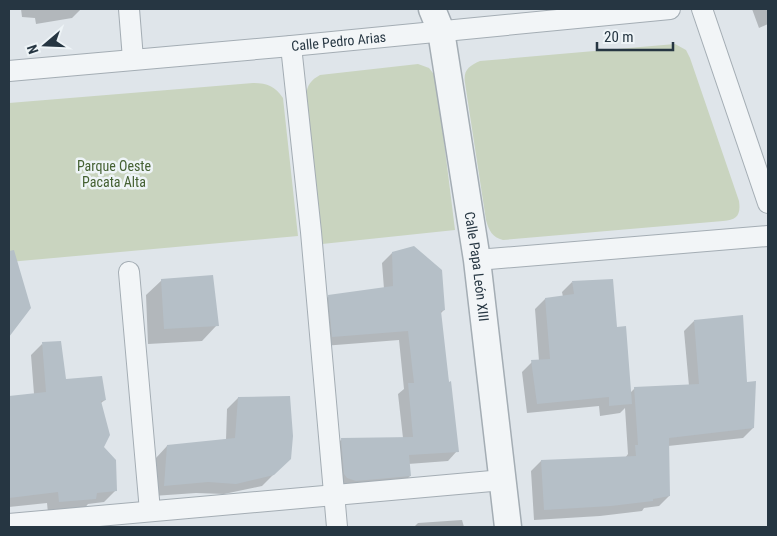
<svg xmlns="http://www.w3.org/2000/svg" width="777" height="536" font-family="'Roboto Condensed',sans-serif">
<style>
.green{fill:#c9d4bf}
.shadow{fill:#0003}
.building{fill:#b5bfc7}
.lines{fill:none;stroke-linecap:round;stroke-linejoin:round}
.minor-casing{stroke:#a4adb4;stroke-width:22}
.tertiary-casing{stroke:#a4adb4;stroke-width:29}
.minor{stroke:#f2f5f7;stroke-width:20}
.tertiary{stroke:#f2f5f7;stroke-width:26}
.labels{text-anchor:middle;stroke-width:5;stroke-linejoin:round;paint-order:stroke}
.street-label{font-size:14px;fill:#263642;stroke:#eef4f7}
.park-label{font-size:14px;fill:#446032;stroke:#eef4f7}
</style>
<rect width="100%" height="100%" fill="#dfe5ea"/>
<!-- green -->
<path class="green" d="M675,44l11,6 4,8 49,143c2,14 -2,19 -16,20l-220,19c-11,-3 -14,-9 -17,-20l-21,-137c-2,-13 4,-17 15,-22z
M418,64l11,4 7,9 19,153 -133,14 -16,-148c1,-11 5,-16 14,-21z
M253,83c14,0 22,3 30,15l15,138 -289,26v-159z"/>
<!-- shadow -->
<path class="shadow" d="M21,9h60l-9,9 -36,6 -1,-6 -13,-1z
M752,9h16v15l-9,4z
M392,253l52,57 -4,4 17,137 -9,10 -40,3 2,12 -10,10 -62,2 -6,-39 10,-10 61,-1 -5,-44 6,-5 -5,-49 -76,6 -4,-40 10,-10 55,-7 -2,-26z
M9,278h12l9,29 -21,28z
M162,280l55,45 -15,16 -54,3 -2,-49z
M572,282l44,47 14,64 5,-5 54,-2 -5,-55 10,-10 52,62 7,45 -10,10 -75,8 1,50 -10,10 -15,2 -2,3 -42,5 -66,4 -3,-49 10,-10 84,-3 3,-4 -3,-46 -5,5 -20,3 -1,-10 -72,7 -5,-41 10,-10 7,-1 -4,-52 10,-10 18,-2 -1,-5z
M42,344l23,36 40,20 -4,3 2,44 13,43 -12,12 -16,2 -5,6 -35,3 -1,-10 -38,4v-110l25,-3 -3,-39z
M238,398l52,60 -28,28 -38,8 -28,-1 -43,3 3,-38 11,-12 59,-6 1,-31z
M462,520l2,7h-50l4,-4z"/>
<!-- building -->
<path class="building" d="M414,246l28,24 3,40 -4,1 8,71 2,-1 8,71 -50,3 2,21 -55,5 -9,-3 -3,-4 -3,-36 72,-1 -5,-54h6l-6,-52 -76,6 -4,-42 65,-9 -1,-34z
M14,250l17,58 -22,29v-86z
M213,275l6,51 -55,3 -3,-50z
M613,279l4,48 9,-1 6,78 -23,2v-9l-72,7 -6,-44 19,-1 -5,-61 29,-4 -2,-13z
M743,315l4,67 9,-1 -2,47 -85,10 1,58 -17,3v2l-42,5 -67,4 -3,-50 95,-4 -1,-11h3l-4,-58 65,-3 -5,-64z
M61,341l5,38 36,-3 4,24 -5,1 9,34 -6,12 12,13 1,31 -20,2 -1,6 -37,3 -1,-10 -49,6v-102l37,-4 -4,-50z
M290,396l3,40 -2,23 -17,16 -38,9 -28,-2 -44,4 3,-41 68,-7 3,-41z"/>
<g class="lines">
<defs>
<g id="minor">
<path d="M129,9l4,50"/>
<path d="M702,9l66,194"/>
<path d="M291,46l20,186 26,295"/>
<path id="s1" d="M9,71l282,-25 379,-37"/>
<path d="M477,260l291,-24"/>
<path d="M129,272l21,239"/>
<path d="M9,524l494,-44"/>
</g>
<g id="tertiary">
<path id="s2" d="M432,9l9,22 36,229 31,267"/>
</g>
</defs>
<!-- minor casing -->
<use href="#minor" class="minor-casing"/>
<!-- tertiary casing -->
<use href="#tertiary" class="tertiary-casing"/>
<!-- minor -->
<use href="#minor" class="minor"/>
<!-- tertiary -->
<use href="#tertiary" class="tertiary"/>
</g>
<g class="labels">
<!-- street labels -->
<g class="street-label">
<text dy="5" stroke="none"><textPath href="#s1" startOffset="331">Calle Pedro Arias</textPath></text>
<text dy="5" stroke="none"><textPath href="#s2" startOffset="262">Calle Papa León XIII</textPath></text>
</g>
<!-- park labels -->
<g class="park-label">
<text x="114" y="171">Parque Oeste<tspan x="114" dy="16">Pacata Alta</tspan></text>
</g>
</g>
<!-- border -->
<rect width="777" height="536" fill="none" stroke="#263642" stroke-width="20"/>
<!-- north arrow -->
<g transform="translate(45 45) rotate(251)" stroke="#eef4f7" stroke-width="4" paint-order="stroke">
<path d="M0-4L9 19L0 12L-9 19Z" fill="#263642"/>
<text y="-8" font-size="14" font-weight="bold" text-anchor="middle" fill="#263642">N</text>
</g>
<!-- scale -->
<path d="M597 42v8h76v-8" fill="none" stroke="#263642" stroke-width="2.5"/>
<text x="604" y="42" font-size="15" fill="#263642" stroke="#eef4f7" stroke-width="4" paint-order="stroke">20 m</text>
</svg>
